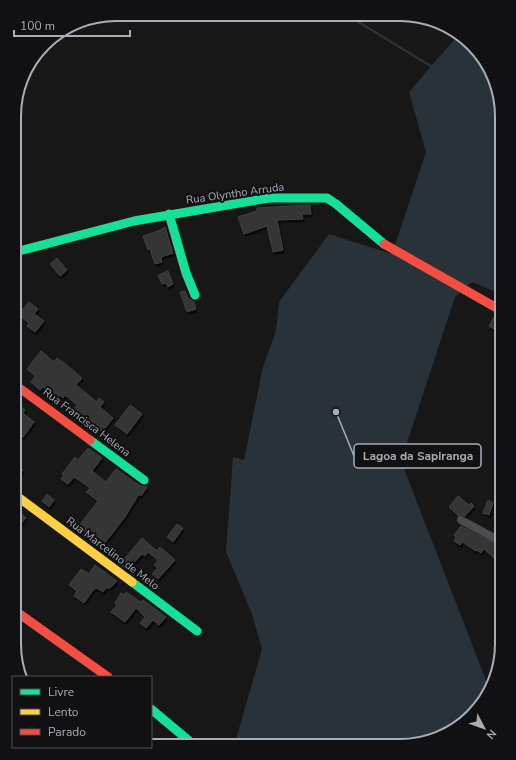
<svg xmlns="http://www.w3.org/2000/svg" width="516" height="760" font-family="'Nunito Sans',sans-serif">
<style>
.water{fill:#2a3239}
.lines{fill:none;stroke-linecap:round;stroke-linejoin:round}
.stream{stroke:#2a3239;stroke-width:2.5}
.building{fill:#353536;stroke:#3f4043;filter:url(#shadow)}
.street{stroke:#4b4c50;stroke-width:8}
.fast{stroke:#16e098;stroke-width:9}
.slow{stroke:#ffcf43;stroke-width:9}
.jam{stroke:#f24e42;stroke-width:9}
.labels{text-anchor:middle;stroke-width:4;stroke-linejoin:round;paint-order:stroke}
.street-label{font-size:11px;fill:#a8adb8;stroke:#111113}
.rim{fill:none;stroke:#a8adb8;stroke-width:2}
.leader{fill:none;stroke:#a8adb8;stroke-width:1.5}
.callout-dot{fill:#a8adb8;stroke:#111113;stroke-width:1.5}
.callout{fill:#111113;stroke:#a8adb8;stroke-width:1.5}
.callout-label{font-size:12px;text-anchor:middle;font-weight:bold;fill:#a8adb8}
</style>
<defs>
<filter id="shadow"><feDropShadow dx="1.5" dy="2.5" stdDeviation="0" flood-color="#0009"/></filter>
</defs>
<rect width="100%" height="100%" fill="#171717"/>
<!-- water -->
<path class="water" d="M459,34l3,1 32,42 8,39v174l-4,3 -26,-11 -17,15 -54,164 88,227 -4,13 -46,37 -39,8h-166l28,-97 -10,-35 -26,-62 7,-95 11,3 19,-93 13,-36 3,-29 50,-68 63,20 34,-102 -17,-60z"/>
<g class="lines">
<!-- stream -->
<path class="stream" d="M347,15l87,53"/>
</g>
<!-- building -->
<path class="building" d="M310,205l1,9h-9l1,5 -26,1 6,30 -10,2 -6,-26 -23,8 -6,-17 19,-6v-3z
M165,227l8,26 -12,4 1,5 -7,2 -5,-15 -2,1 -5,-14 15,-5z
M57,258l10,12 -7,6 -10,-12z
M168,271l5,13 -5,3 -2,-4 -4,1 -4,-9z
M185,291l3,7 6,4 2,7 -9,3 -7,-20z
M29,302l9,7 -4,5 10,7 -9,11 -8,-6 2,-3 -11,-8z
M494,317l5,3 -5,9 -5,-3z
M41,351l13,11 3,-4 6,4 19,16 -6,7 21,17 2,-4 5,4 -4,5 13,11 -11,14 -29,-22 4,-5 -12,-10 -2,3 -3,-3 -2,4 -15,-12 -3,3 -9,-8 4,-6 -8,-7z
M18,404l7,6 -2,3 11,9 -11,15 -9,-7v-22z
M130,405l12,9 -15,20 -12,-9z
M88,448l14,10 -10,13 14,11 10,-13 24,17 7,1 -6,9 -2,-2 -14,23 -25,32 -9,-7 3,-3 -16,-12 20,-26 -12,-9 4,-4 -10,-7 -6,-4 -6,7 -7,-5 3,-4 -2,-1 13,-17 3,3z
M14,463l9,7 -9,11z
M47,494l7,6 -5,7 -7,-6z
M458,496l11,9 2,-2 3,3 -9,10 -4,-1 -4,1 1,-1 -9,-8z
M488,500l5,3 -4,12 -6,-2z
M14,506l12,12 -12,13z
M177,524l6,4 -10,14 -6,-5z
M461,526l41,21 -3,5 -5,6 -10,-9 -3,4 -4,-3 -1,1 -14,-9 -2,3 -6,-4 2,-4 -2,-2z
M142,538l15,13 3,-4 15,13 -17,19 -6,-5 6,-6 -4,-3 4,-5 -10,-8 -3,4 -3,-2 -15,16 -7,-6z
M95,565l22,16 -8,8 -2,-2 -4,5 -6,-4 -3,1 -10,14 -10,-7 3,-5 -8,-6 12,-16 8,5z
M126,592l15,10 2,-2 23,17 -7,8 -6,-5 -7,8 -6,-5 5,-6 -9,-9 -11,14 -14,-10 6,-7 -2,-2 6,-10 3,2z"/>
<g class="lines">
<!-- street -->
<path class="street" d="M461,520l41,22"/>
<!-- fast -->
<path class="fast" d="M169,214l17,59 9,22
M15,252l119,-31 135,-23h58l9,6 48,40
M90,440l54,40
M132,582l65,49
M151,709l43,36"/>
<!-- slow -->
<path class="slow" d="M14,494l118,88"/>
<!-- jam -->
<path class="jam" d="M384,244l118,67
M14,384l76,56
M14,610l94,67"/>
</g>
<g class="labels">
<!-- street labels -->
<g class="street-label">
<text transform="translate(235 193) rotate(-8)" y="4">Rua Olyntho Arruda</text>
<text transform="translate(87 422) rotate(37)" y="4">Rua Francisca Helena</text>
<text transform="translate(113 553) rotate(37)" y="4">Rua Marcelino de Melo</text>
</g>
</g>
<!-- crop -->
<path d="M0 0H516V760H0ZM116 21H400A95 95 0 0 1 495 116V644A95 95 0 0 1 400 739H116A95 95 0 0 1 21 644V116A95 95 0 0 1 116 21Z" fill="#111113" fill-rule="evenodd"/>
<path class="rim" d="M116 21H400A95 95 0 0 1 495 116V644A95 95 0 0 1 400 739H116A95 95 0 0 1 21 644V116A95 95 0 0 1 116 21Z"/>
<!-- callouts -->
<path class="leader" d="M336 412L354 456"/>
<circle class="callout-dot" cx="336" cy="412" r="4"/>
<rect class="callout" x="354" y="444" width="127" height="24" rx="4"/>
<g class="callout-label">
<text x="418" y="460">Lagoa da Sapiranga</text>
</g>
<!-- legend -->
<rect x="12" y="676" width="140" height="72" fill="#111113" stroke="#4d4f55"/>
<rect x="20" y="689" width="20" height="6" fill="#16e098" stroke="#4d4f55"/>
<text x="48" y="696" font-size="12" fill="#a8adb8">Livre</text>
<rect x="20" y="709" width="20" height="6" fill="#ffcf43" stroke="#4d4f55"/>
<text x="48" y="716" font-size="12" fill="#a8adb8">Lento</text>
<rect x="20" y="729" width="20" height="6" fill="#f24e42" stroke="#4d4f55"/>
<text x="48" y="736" font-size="12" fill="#a8adb8">Parado</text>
<!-- north arrow -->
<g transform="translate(484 728) rotate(131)" stroke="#111113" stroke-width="3" paint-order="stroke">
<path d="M0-3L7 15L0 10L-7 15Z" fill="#a8adb8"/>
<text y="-6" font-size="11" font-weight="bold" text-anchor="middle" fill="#a8adb8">N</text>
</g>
<!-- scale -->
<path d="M14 30v6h116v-6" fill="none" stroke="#a8adb8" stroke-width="2"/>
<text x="20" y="30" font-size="12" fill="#a8adb8" stroke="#111113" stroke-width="3" paint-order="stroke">100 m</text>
</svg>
